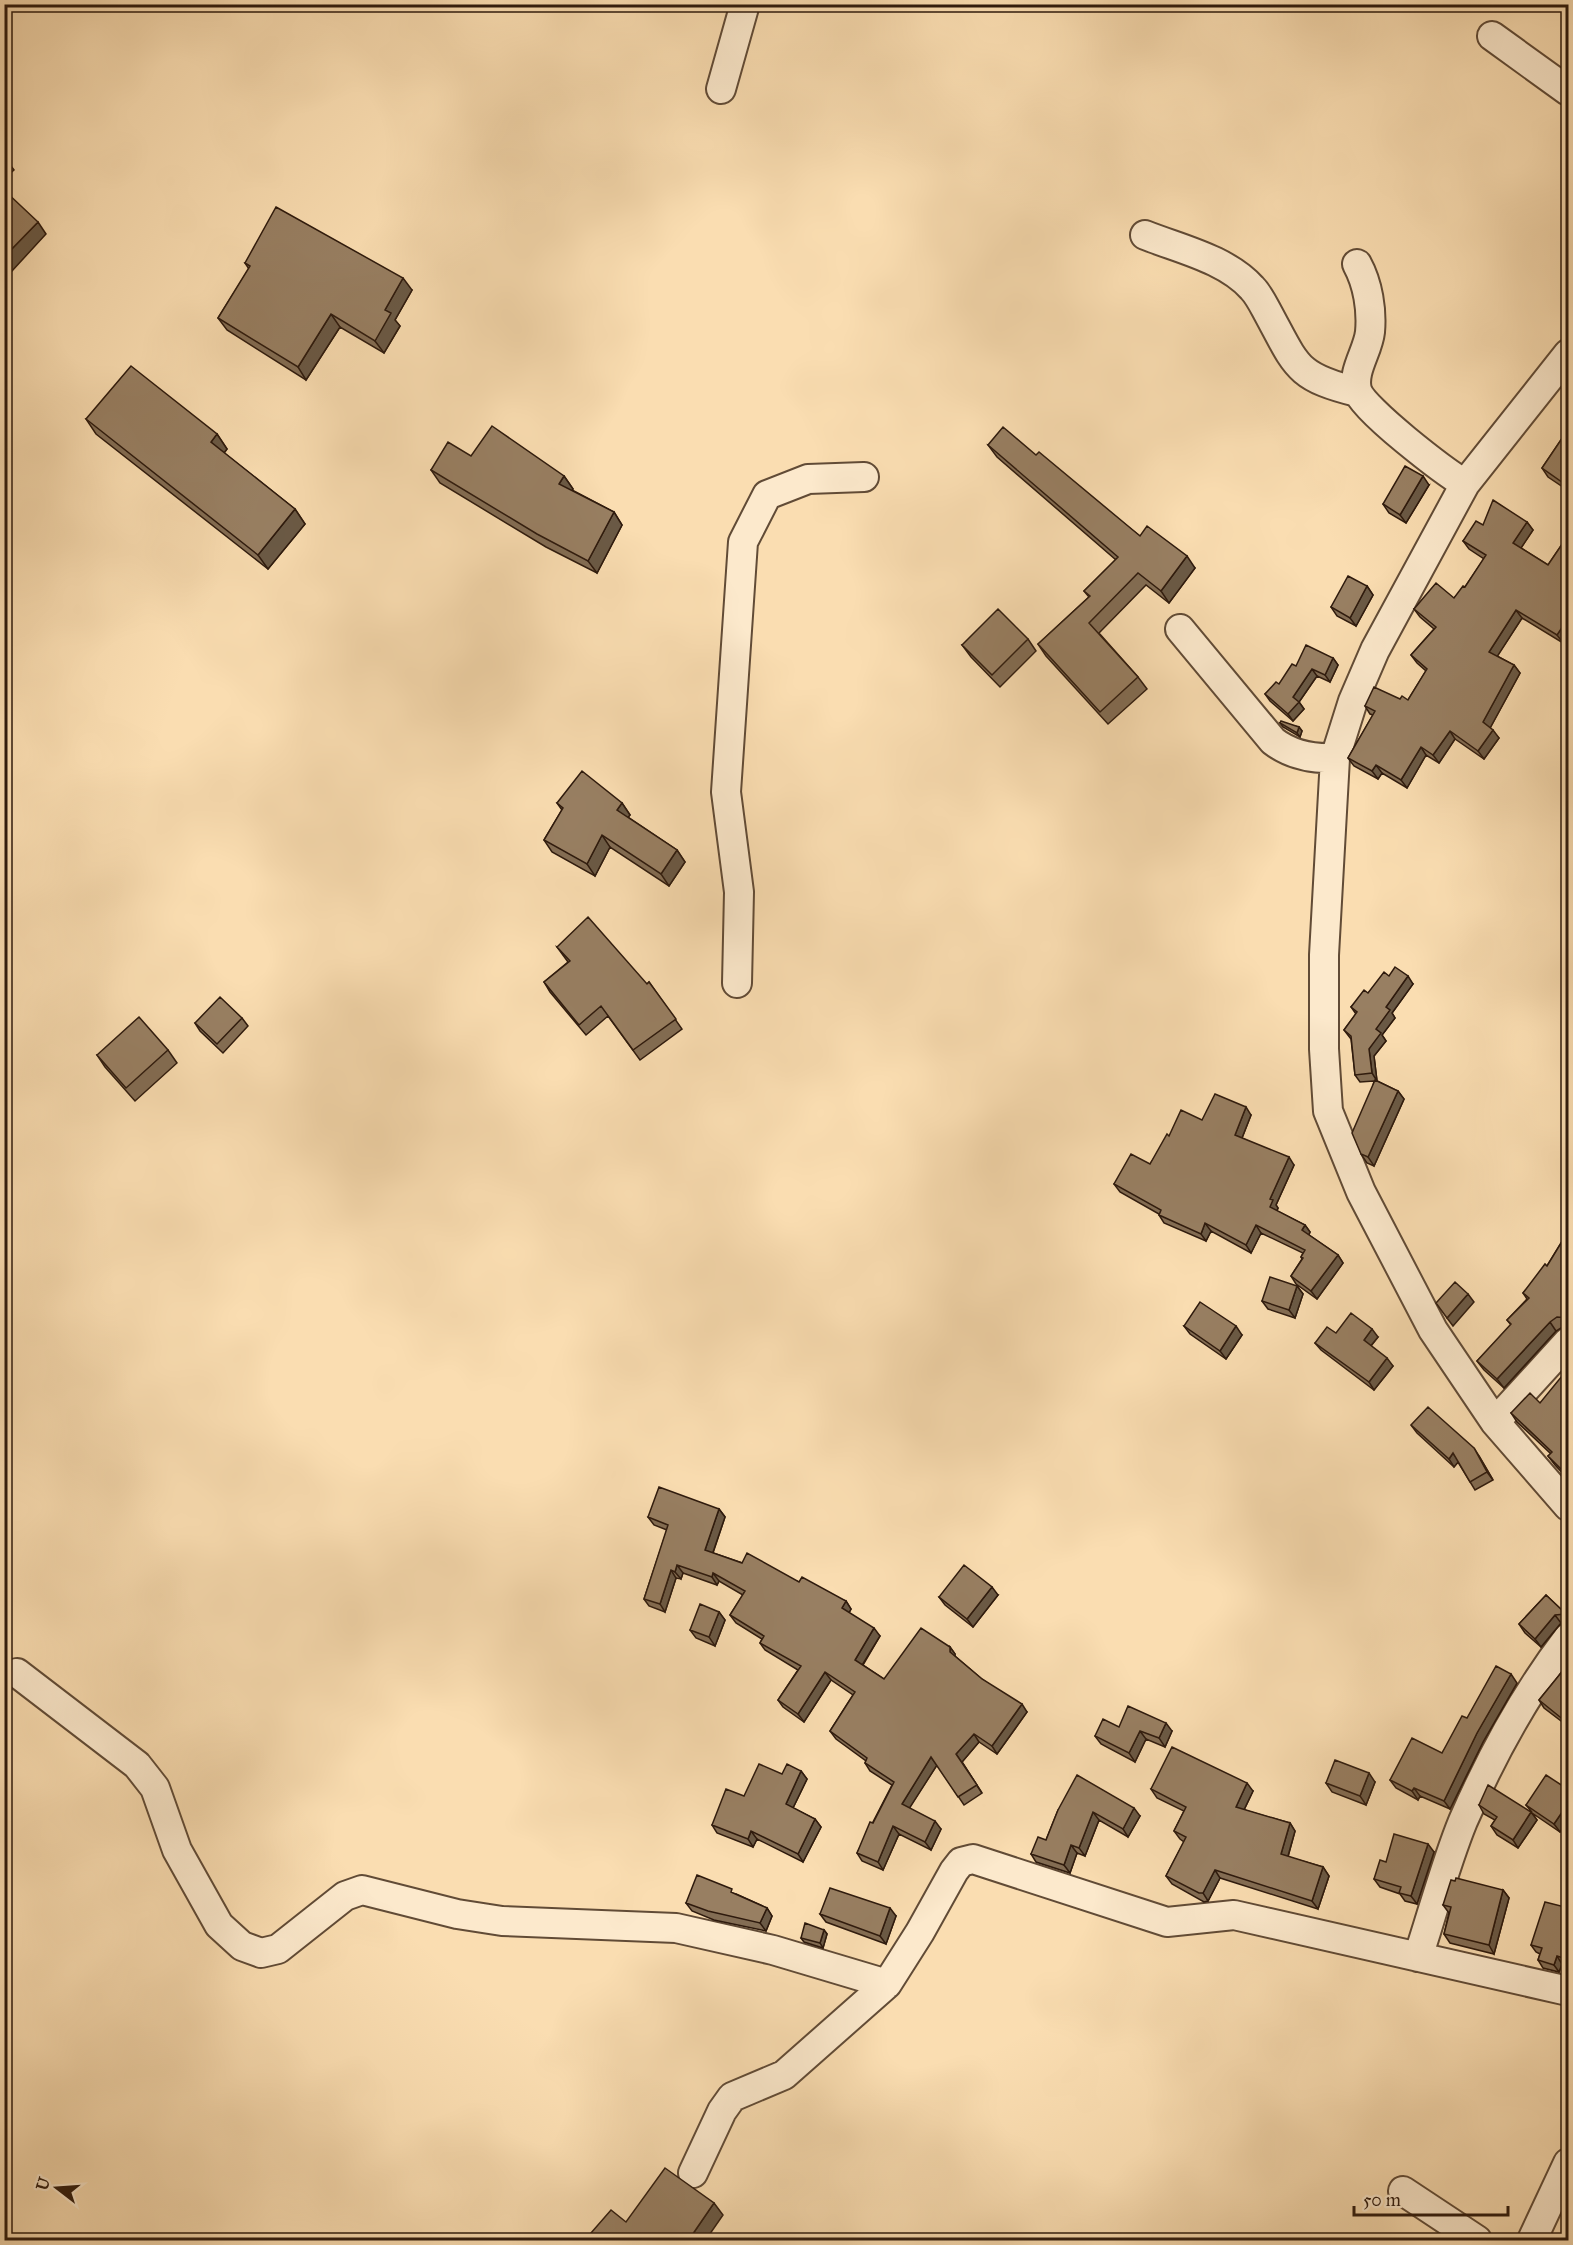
<svg xmlns="http://www.w3.org/2000/svg" width="1573" height="2245" font-family="'IM FELL Great Primer',serif">
<style>
.lines{fill:none;stroke-linecap:round;stroke-linejoin:round}
.minor-casing{stroke:#614b36;stroke-width:32}
.minor{stroke:#fce9cc;stroke-width:28}
.wall{fill:#836d54;stroke:#2e1a0d;stroke-width:1.5}
.shaded-wall{fill:#6a5945;stroke:#2e1a0d;stroke-width:1.5}
.building{fill:#987f62;stroke:#2e1a0d;stroke-width:1.5}
</style>
<rect width="100%" height="100%" fill="#faddb1"/>
<filter id="stains"><feTurbulence type="fractalNoise" baseFrequency=".00333" numOctaves="4"/><feColorMatrix values="0 0 0 0 .2 0 0 0 0 .09 0 0 0 0 .02 0 0 0 .5 -.17"/></filter>
<radialGradient id="worn" r=".72"><stop offset=".6" stop-color="#630" stop-opacity="0"/><stop offset="1" stop-color="#630" stop-opacity=".3"/></radialGradient>
<g class="lines">
<defs>
<path id="minor" d="M1492,36l76,55
M721,89l24,-85
M1145,235c35,14 81,24 107,53 7,7 12,18 17,27 28,52 28,62 88,77
M1357,264c11,20 15,46 13,68 -2,19 -18,39 -13,58 6,20 88,82 108,94
M1568,354l-103,130 -90,166 -22,51 -18,57 -11,197v94l4,62 33,81 72,138 62,92 73,84
M1180,629l93,112c18,14 40,18 62,17
M737,983l2,-91 -13,-100 17,-250 24,-47 41,-16 56,-2
M1495,1422l73,-80
M17,1673l120,92 18,23 22,62 42,75 23,21 19,7 17,-4 67,-53 17,-6 95,24 45,7 174,7 97,22 114,34 33,-52 34,-61 7,-9 12,-3 194,63 67,-7 334,76
M1418,1957c15,-45 27,-92 45,-136 28,-64 62,-127 105,-183
M693,2173l29,-62 10,-14 52,-22 103,-91
M1403,2191l74,49
M1532,2240l36,-77"/>
</defs>
<!-- minor casing -->
<use href="#minor" class="minor-casing"/>
<!-- minor -->
<use href="#minor" class="minor"/>
</g>
<!-- wall -->
<path class="wall" d="M4,157l10,13 -10,9z
M245,263l167,27 -17,30 5,6 -16,27 -44,-26 -34,53 -79,-50 -9,-12 31,-49z
M86,419l131,15 10,15 -3,4 71,56 10,15 -37,45 -172,-135z
M1569,428v63l-21,-14 -6,-9z
M988,445l48,10 104,81 55,32 -26,35 -23,-18 -47,48 39,44 9,12 -39,35 -62,-68 -8,-12 51,-47 -5,-6 32,-31 -119,-103z
M471,456l93,20 9,13 -1,1 42,22 8,13 -25,48 -51,-26 -106,-64 -9,-13z
M1429,485l-23,38 -17,-10 -6,-9z
M1527,522l6,8 -12,18 27,17 21,-31v101l-6,8 -41,-25 -25,38 17,9 6,8 -30,55 9,10 -15,21 -29,-20 -16,24 -13,-8 -19,33 -25,-15 -4,6 -24,-13 -6,-8 25,-43 -3,-1 -5,-8 35,-7 8,1 18,-29 -9,-8 -6,-8 23,-26 -14,-12 -6,-8 40,-11 11,-11 19,-28 -15,-10 -6,-8 20,-16z
M1367,586l6,9 -17,31 -19,-10 -6,-9z
M1028,639l8,12 -36,36 -29,-30 -9,-12z
M1333,658l5,7 -8,17 -13,-6 -18,26 5,7 -11,12 -23,-20 -5,-7 14,-10 17,-18z
M1280,723l19,4 3,4 -2,6 -17,-10z
M557,803h65l8,12 -2,2 49,33 8,12 -16,24 -59,-39 -15,29 -43,-24 -8,-12 18,-30z
M557,947l90,37 2,-2 33,47 -42,31 -32,-44 -22,19 -36,-43 -6,-10 24,-20z
M1389,976l24,8 -21,29 3,5 -13,17 4,6 -12,15 3,25 21,10 6,8 -30,67 -7,-3 -6,-9 13,-73 -14,1 -5,-7 -4,-36 -7,-9 12,-16 -5,-7z
M242,1018l6,8 -25,27 -23,-22 -5,-8z
M168,1050l9,13 -42,38 -30,-34 -8,-12z
M1251,1115l-9,23 52,27 -18,40 2,3 -1,3 28,14 5,7 -1,3 29,20 5,8 -26,36 -21,-15 -5,-8 11,-17 -1,-2 2,-4 -42,-20 -10,20 -40,-22 -5,10 -42,-18 -5,-8v-1l-39,-22 -6,-8 36,-20 19,-28 33,-16z
M1569,1230v97l-5,-1 -8,5 -52,57 -20,-18 -7,-9 34,-36 -4,-5 20,-21 -4,-6 24,-27z
M1297,1286l6,8 -8,24 -27,-9 -6,-8z
M1184,1326l58,9 -16,24 -36,-25z
M1336,1333l42,4 -7,9 22,20 -19,24 -53,-40 -6,-7z
M1569,1382v98l-14,-15 -7,-9 3,-2 -34,-32 -6,-9 29,-10z
M1411,1425l68,31 14,24 -18,10 -17,-28 -4,5 -37,-34z
M719,1509l6,8 -12,36 86,29 47,19 5,8 -2,4 31,23 -17,29 21,14 66,-32 5,7v2l27,23 45,33 -30,42 -18,-12 -17,20 20,31 -18,12 -27,-40 -28,43 32,21 -10,21 -32,-16 -16,36 -21,-9 -5,-8 35,-68 -22,-14 -5,-8 1,-2 -30,-22 -6,-8 23,-36 -22,-15 -27,42 -21,-15 -5,-7 20,-30 -33,-20 -5,-7 2,-4 -26,-16 -6,-8 13,-20 -24,-14 -2,4 -34,-12 -2,6 -5,-1 -11,34 -16,-6 -5,-7 23,-69 -13,-5 -6,-8z
M998,1595l-25,32 -28,-22 -6,-8z
M1546,1595l20,19 3,3v6h-8l-20,24 -16,-14 -6,-9z
M719,1612l6,8 -10,26 -19,-8 -6,-8z
M1569,1663v64l-25,-19 -5,-8z
M1517,1683l-34,59 -33,67 -30,-13 -2,4 -22,-12 -6,-8 52,-27 25,-35z
M1119,1727l53,4 -7,16 -19,-8 -11,23 -34,-18 -6,-8z
M801,1771l6,8 -14,29 22,11 6,8 -18,35 -46,-23 -4,8 -36,-14 -5,-8 70,-51z
M1375,1782l-9,23 -34,-13 -6,-9z
M1151,1789l102,2 -9,19 46,13 5,8 -7,26 35,10 6,9 -11,33 -98,-31 -12,23 -4,1 -32,-18 -6,-8 18,-34 -4,-3 -6,-8 10,-20 -27,-13z
M1569,1790v29l-9,13 -28,-19 5,7 -19,28 -21,-13 -6,-9 4,-6 -11,-6 -5,-9 52,6 -5,-6z
M1058,1810l82,6 -12,21 -29,-17 -14,36 -8,-3 -7,20 -34,-11 -5,-8 15,-14z
M1434,1852l-17,52 -12,-3 -5,-7 -20,-7 -6,-8 12,-17z
M1503,1890l6,8 -15,56 -44,-11 -6,-9 5,-21 -6,-8z
M736,1894l31,14 5,8 -6,15 -52,-11 -22,-9 -6,-8z
M1569,1908v58l-7,-2 -3,8 -16,-4 -5,-8 2,-6 -4,-2 -5,-7z
M820,1914l76,2 -10,28 -60,-22z
M824,1930l3,4 -4,14 -19,-6 -3,-4z"/>
<!-- shaded-wall -->
<path class="shaded-wall" d="M38,222l8,12 -35,38 -7,-9v-6z
M403,278l9,12 -17,30 5,6 -16,27 -9,-12 10,-31z
M331,314l9,13 -34,53 -8,-13z
M217,434l10,15 -6,8 -10,-15z
M564,476l9,13 -5,7 -9,-12z
M1423,476l6,9 -23,38 -6,-8z
M295,509l10,15 -37,45 -10,-14z
M614,512l8,13 -25,48 -9,-12z
M1527,522l6,8 -14,21 -6,-8z
M1187,556l8,12 -26,35 -8,-12z
M1367,586l6,9 -17,31 -6,-8z
M1516,610l6,8 -27,42 -6,-8z
M1569,617v18l-6,8 -6,-8z
M1333,658l5,7 -8,17 -5,-7z
M1514,665l6,8 -31,57 -6,-8z
M1312,669l5,7 -18,26 5,7 -11,12 -5,-7 5,-17z
M1299,727l3,4 -2,6 -3,-4z
M1493,730l6,8 -15,21 -6,-8z
M1450,731l5,8 -16,24 -6,-8z
M1421,747l5,8 -19,33 -6,-8z
M1376,765l6,8 -4,6 -6,-8z
M622,803l8,12 -5,6 -8,-11z
M602,835l8,12 -15,29 -8,-12z
M677,850l8,12 -16,24 -8,-12z
M1408,976l5,8 -21,29 3,5 -13,17 4,6 -12,15 3,25 -5,-8 -3,-24 7,-20 10,-22z
M1398,1091l6,8 -30,67 -6,-9z
M1246,1107l5,8 -11,28 -5,-8z
M1289,1157l5,8 -18,40 2,3 -3,6 -5,-7v-8z
M1205,1223l6,8 -5,10 -5,-7z
M1256,1225l5,8 -10,20 -5,-8z
M1305,1225l5,7 -3,6 -5,-8z
M1338,1255l5,8 -26,36 -6,-8z
M1297,1286l6,8 -8,24 -6,-8z
M1468,1294l6,8 -21,24 -6,-8z
M1550,1322l6,9 -52,57 -7,-9z
M1236,1326l6,9 -16,24 -6,-8z
M1372,1329l6,8 -9,11 -5,-8z
M1387,1358l6,8 -19,24 -5,-8z
M1474,1448l5,8 14,24 -6,-8z
M1453,1453l6,8 -5,6 -5,-8z
M719,1509l6,8 -14,41 -6,-8z
M677,1565l6,8 -2,6 -6,-7z
M671,1570l5,8 -11,34 -5,-8z
M713,1573l6,8 -2,4 -5,-8z
M992,1587l6,8 -25,32 -6,-8z
M846,1601l5,8 -4,7 -5,-8z
M719,1612l6,8 -10,26 -6,-9z
M1555,1615l6,8 -20,24 -6,-8z
M874,1628l6,8 -19,31 -6,-7z
M950,1647l5,7v6l-5,-8z
M825,1672l6,8 -27,42 -6,-8z
M1511,1674l6,9 -34,59 -33,67 -6,-8 33,-68z
M1022,1704l5,8 -30,42 -5,-8z
M1569,1717v9l-4,-5z
M1166,1723l6,8 -7,16 -6,-9z
M1140,1731l6,8 -11,23 -6,-9z
M974,1734l5,8 -17,20 20,31 -26,-39z
M931,1757l6,8 -30,47 -5,-8z
M801,1771l6,8 -16,33 -5,-8z
M1369,1773l6,9 -9,23 -6,-9z
M1247,1783l6,8 -12,25 -5,-9z
M1414,1788l6,8 -2,4 -6,-9z
M1569,1802v17l-9,13 -6,-8z
M1134,1808l6,8 -12,21 -5,-8z
M1093,1812l6,8 -14,36 -6,-8z
M1531,1812l6,8 -19,28 -5,-8z
M815,1819l6,8 -18,35 -5,-8z
M935,1821l6,8 -10,21 -6,-8z
M1290,1823l5,8 -9,32 -5,-9z
M893,1826l6,8 -16,36 -5,-8z
M751,1831l6,8 -4,8 -5,-8z
M1428,1844l6,8 -17,52 -6,-8z
M1071,1845l6,8 -7,20 -6,-8z
M1323,1867l6,9 -11,33 -6,-8z
M1215,1870l5,8 -12,23 -5,-8z
M1503,1890l6,8 -15,56 -5,-9z
M767,1908l5,8 -6,15 -6,-8z
M890,1908l6,8 -10,28 -6,-8z
M824,1930l3,4 -4,14 -3,-5z
M1557,1956l5,8 -3,8 -5,-7z
M714,2203l9,12 -18,26h-17z"/>
<!-- building -->
<path class="building" d="M4,190l34,32 -34,35z
M276,207l127,71 -18,32 6,3 -16,28 -44,-27 -33,53 -80,-49 32,-52 -5,-3z
M131,366l86,68 -6,8 84,67 -37,46 -172,-136z
M492,426l72,50 -5,8 55,28 -26,49 -51,-27 -106,-64 17,-28 23,14z
M1003,427l33,28 3,-3 101,84 7,-10 40,30 -26,35 -23,-18 -49,50 49,54 -38,35 -62,-68 52,-48 -6,-5 34,-34 -130,-112z
M1569,428v59l-27,-19z
M1405,466l18,10 -23,39 -17,-11z
M1493,500l34,22 -14,21 35,22 21,-31v83l-12,18 -41,-25 -27,42 25,13 -31,57 10,8 -15,21 -28,-20 -17,24 -12,-8 -20,33 -25,-15 -4,6 -24,-13 27,-47 -10,-5 9,-19 26,12 2,-3 6,4 19,-31 -16,-14 25,-28 -22,-18 22,-26 18,15 9,-12 2,1 21,-32 -23,-14 13,-20 7,4z
M1348,576l19,10 -17,32 -19,-11z
M998,609l30,30 -36,36 -30,-30z
M1306,645l27,13 -8,17 -13,-6 -19,28 6,5 -11,12 -23,-20 11,-12 3,2 13,-20 4,2z
M1281,721l18,6 -2,6 -17,-10z
M582,771l40,32 -5,7 60,40 -16,24 -59,-39 -15,29 -43,-24 19,-32 -6,-5z
M588,917l59,67 2,-2 27,37 -43,31 -32,-44 -22,19 -35,-43 26,-21 -13,-14z
M1395,967l13,9 -22,31 4,3 -14,19 5,4 -12,16 3,24 -17,2 -4,-39 -7,-6 13,-18 -6,-5 13,-17 4,3 16,-21 5,4z
M220,997l22,21 -25,26 -22,-21z
M139,1017l29,33 -42,38 -29,-33z
M1375,1080l23,11 -30,66 -7,-3 -9,-21z
M1215,1094l31,13 -11,28 54,22 -19,42 3,1 -3,7 35,18 -3,5 36,25 -27,36 -20,-15 12,-18 -2,-1 4,-7 -49,-25 -10,20 -41,-22 -4,11 -42,-19 2,-5 -47,-26 17,-30 19,10 17,-30 2,2 12,-26 21,10z
M1569,1230v88l-12,-1 -7,5 -53,57 -20,-18 34,-37 -4,-4 22,-22 -6,-5 22,-29 2,2z
M1270,1277l27,9 -8,24 -27,-9z
M1455,1282l13,12 -21,24 -11,-15z
M1200,1302l36,24 -16,25 -36,-25z
M1351,1313l21,16 -8,11 23,18 -18,24 -54,-39 12,-16 9,6z
M1562,1376l7,6v95l-21,-21 4,-4 -41,-39 19,-20 10,10z
M1428,1407l46,41 13,24 -17,10 -17,-29 -4,6 -38,-34z
M659,1487l60,22 -14,41 37,13 5,-10 52,29 3,-5 44,24 -4,7 32,20 -19,32 29,19 37,-51 29,19v5l32,27 40,25 -30,42 -18,-12 -18,20 21,31 -19,12 -27,-40 -29,47 33,17 -10,21 -32,-16 -15,36 -21,-9 13,-31 3,1 21,-41 -29,-19 2,-5 -37,-27 25,-39 -30,-20 -27,42 -20,-14 23,-34 -41,-23 4,-7 -34,-21 15,-24 -32,-18 -1,4 -35,-12 -2,7 -4,-2 -11,34 -16,-5 24,-74 -20,-8z
M964,1565l28,22 -25,32 -28,-22z
M1546,1595l20,19 -11,1 -20,24 -16,-15z
M700,1604l19,8 -10,25 -19,-7z
M1569,1663v54l-4,4 -26,-21z
M1496,1666l15,8 -34,59 -33,68 -30,-13 -2,3 -22,-11 22,-42 30,15 20,-37 5,2z
M1128,1706l38,17 -7,15 -19,-7 -11,22 -34,-17 8,-17 16,8z
M1172,1747l75,36 -11,24 54,16 -9,31 42,13 -11,34 -97,-31 -12,23h-4l-33,-17 20,-39 -12,-6 12,-24 -35,-18z
M1335,1760l34,13 -9,23 -34,-13z
M759,1764l23,10 5,-10 14,7 -15,33 29,15 -17,35 -47,-23 -3,8 -36,-14 14,-36 18,7z
M1077,1775l57,33 -11,21 -30,-17 -14,36 -8,-3 -7,20 -33,-11 7,-17 8,3 12,-30z
M1546,1775l23,15v12l-15,22 -28,-19z
M1488,1785l43,27 -18,28 -22,-14 6,-9 -18,-12z
M1394,1834l34,10 -17,52 -12,-3 2,-6 -27,-8 6,-19 6,2z
M697,1875l35,14 -1,3 36,16 -7,15 -52,-12 -22,-8z
M1456,1878l47,12 -14,55 -45,-11 7,-27 -8,-2 8,-25 4,1z
M830,1888l60,20 -10,28 -60,-22z
M1545,1902l24,6v52l-12,-4 -3,9 -16,-5 4,-12 -11,-3z
M805,1923l19,7 -4,13 -19,-5z
M665,2168l49,35 -26,38h-104l27,-31 15,12z"/>
<!-- margin -->
<rect width="1573" height="2245" fill="none" stroke="#faddb1" stroke-width="24"/>
<rect x="6" y="6" width="1561" height="2233" fill="none" stroke="#2e1a0d" stroke-width="3"/>
<rect x="12" y="12" width="1549" height="2221" fill="none" stroke="#2e1a0d" stroke-width="1.5"/>
<!-- north arrow -->
<g transform="translate(57 2188) rotate(287)" stroke="#fce9cc" stroke-width="4.5" paint-order="stroke">
<path d="M0-4.5L10 22L0 15L-10 22Z" fill="#2e1a0d"/>
<text y="-9" font-size="16" font-weight="bold" text-anchor="middle" fill="#2e1a0d">U</text>
</g>
<!-- scale -->
<path d="M1354 2206v9h154v-9" fill="none" stroke="#2e1a0d" stroke-width="3"/>
<text x="1363" y="2206" font-size="18" fill="#2e1a0d" stroke="#fce9cc" stroke-width="4.5" paint-order="stroke">50 m</text>
<rect width="100%" height="100%" filter="url(#stains)"/>
<rect width="100%" height="100%" fill="url(#worn)"/>
</svg>
